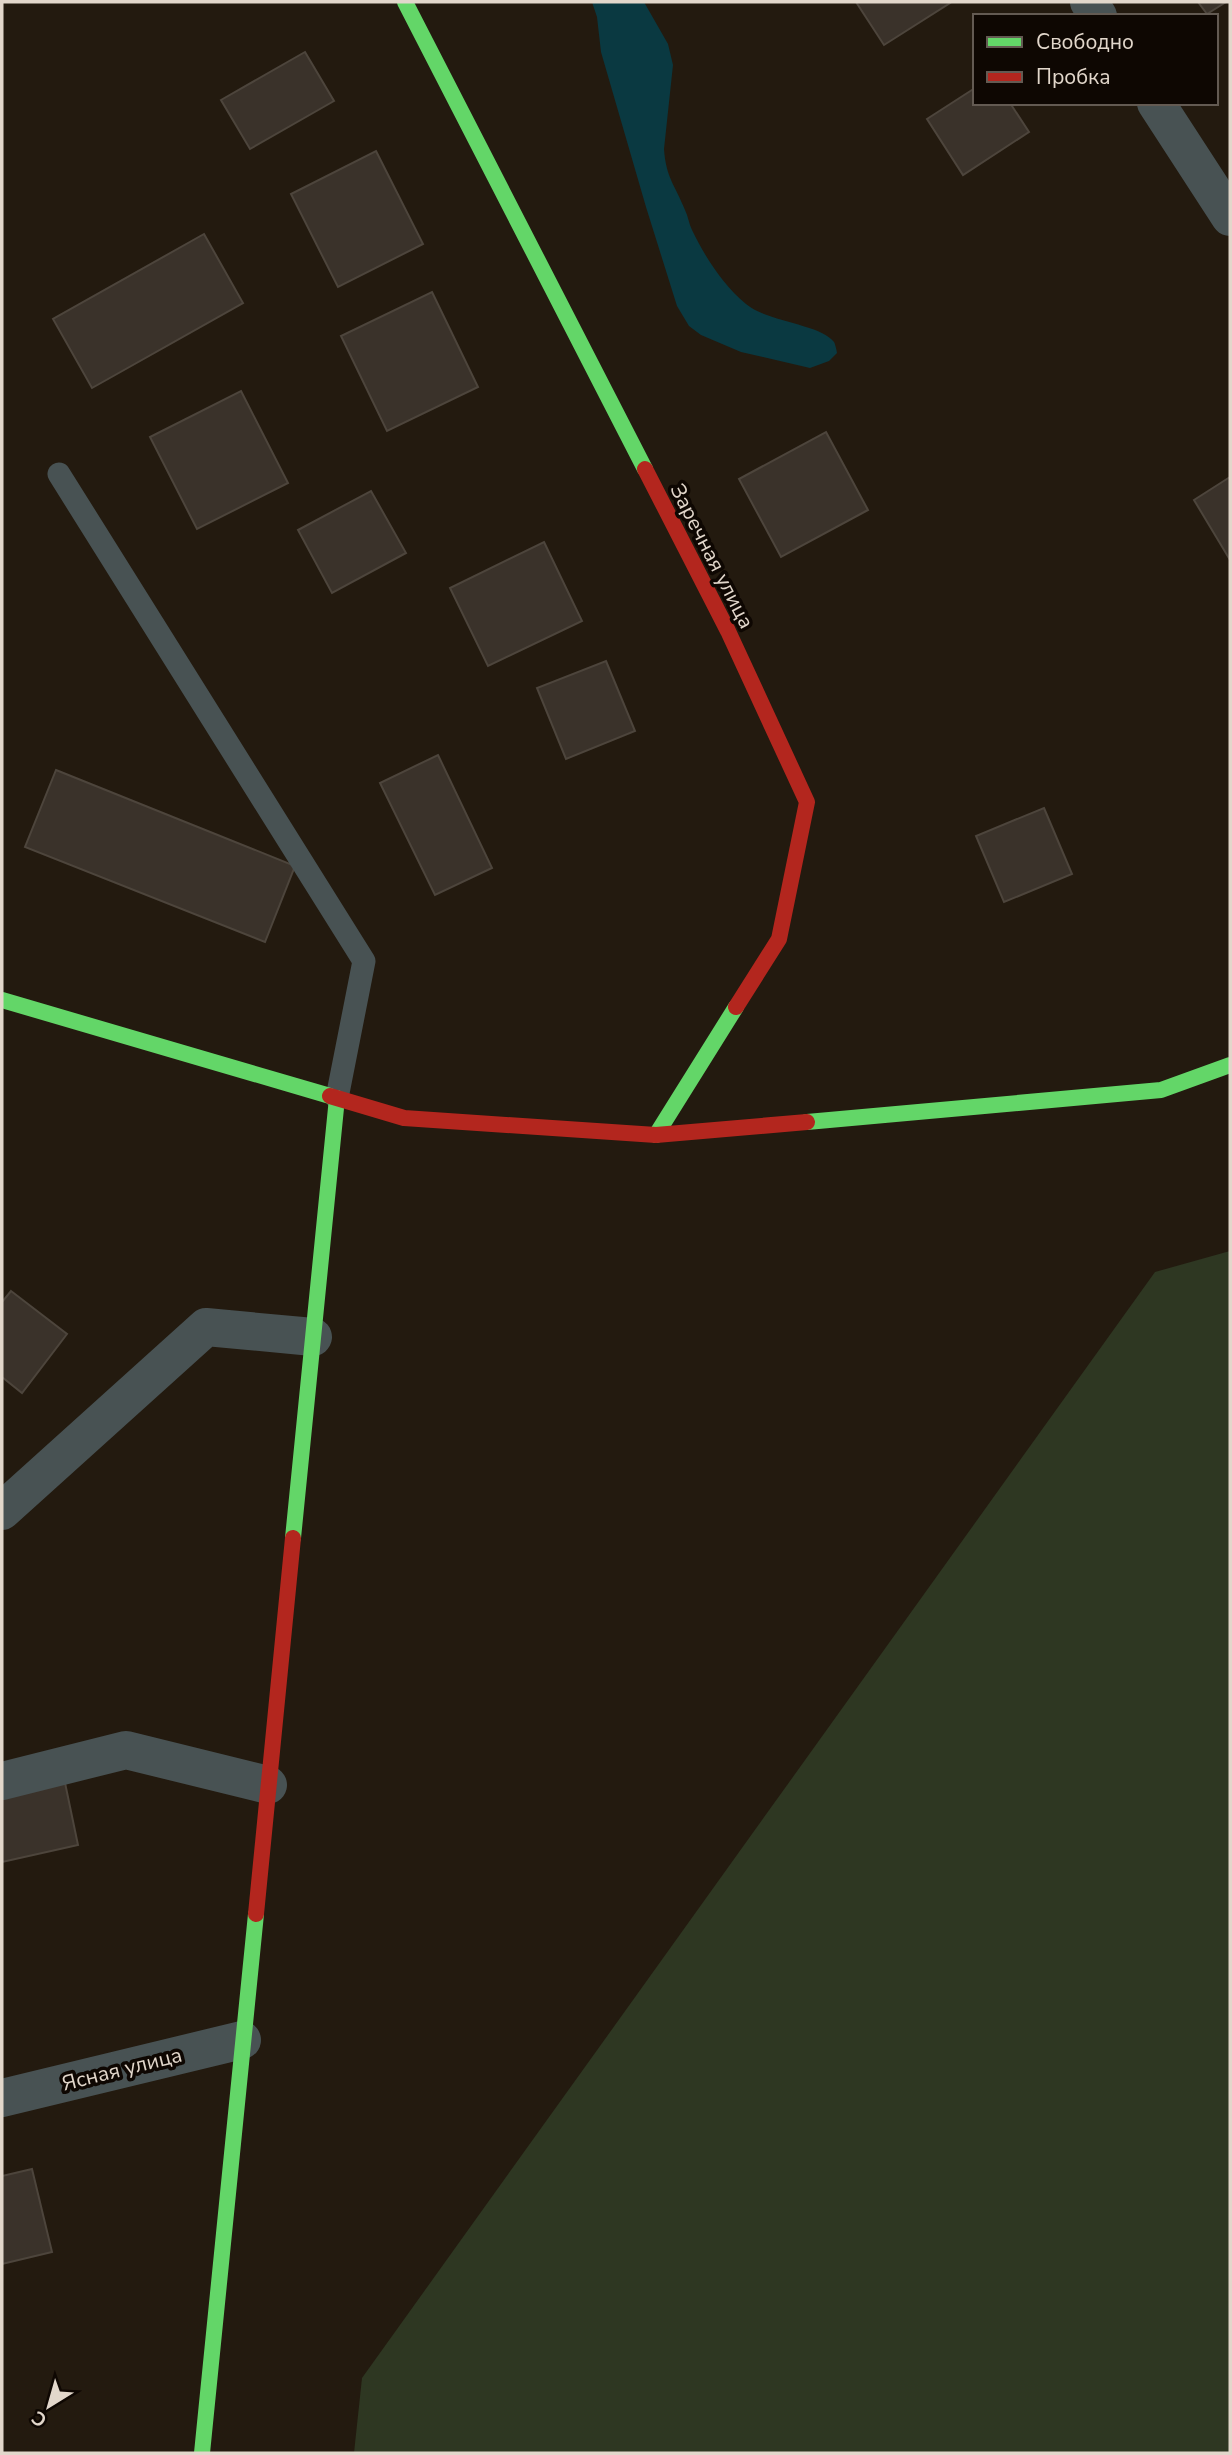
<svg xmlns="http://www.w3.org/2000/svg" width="1232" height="2455" font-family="'Nunito Sans',sans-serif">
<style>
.green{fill:#2e3722}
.water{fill:#0a3941}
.building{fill:#3a322a;stroke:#4d453c;stroke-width:2}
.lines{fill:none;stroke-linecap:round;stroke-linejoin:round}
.lane{stroke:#485253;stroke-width:23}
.street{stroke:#485253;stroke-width:38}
.fast{stroke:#63d668;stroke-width:16}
.jam{stroke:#b3261e;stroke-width:16}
.labels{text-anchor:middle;stroke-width:7;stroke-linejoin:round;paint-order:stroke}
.street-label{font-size:21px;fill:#e2d7cb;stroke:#0e0702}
</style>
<rect width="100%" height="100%" fill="#231a0f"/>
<!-- green -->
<path class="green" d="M1230,1251v1202h-876l8,-75 793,-1106z"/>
<!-- water -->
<path class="water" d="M592,2h52l24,42 5,21 -9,84c2,29 11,36 21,61 3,6 4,14 7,20 13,27 31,55 54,74 21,18 75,20 88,38 1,1 3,10 3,11l-8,8 -19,7 -69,-16 -40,-17 -12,-9 -12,-20 -31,-99 -45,-155 -4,-35z"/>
<!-- building -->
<path class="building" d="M856,2h93l1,1 -66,42z
M1198,2h28l-19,12z
M305,52l29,49 -84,48 -29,-49z
M975,88v15h35l19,29 -66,43 -36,-56z
M376,151l47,93 -85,43 -47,-93z
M204,234l39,69 -151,85 -39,-69z
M432,292l46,95 -91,44 -46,-95z
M241,391l47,92 -91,46 -47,-92z
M826,432l42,78 -87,47 -42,-78z
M1230,477v83l-36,-60z
M371,491l35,62 -74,40 -34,-63z
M544,542l38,79 -94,45 -38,-78z
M606,661l29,70 -69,28 -29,-71z
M438,755l54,113 -57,27 -55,-112z
M56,770l239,96 -30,76 -240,-95z
M1044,808l28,66 -68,28 -28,-66z
M11,1291l56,43 -45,59 -20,-16v-75z
M64,1778l14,67 -76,17v-71z
M32,2169l20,83 -50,12v-88z"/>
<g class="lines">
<!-- lane -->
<path class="lane" d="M59,474l305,487 -27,137"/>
<!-- street -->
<path class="street" d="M1089,2l9,14
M1156,103l74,114
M2,1511l204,-184 107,10
M2,1781l124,-31 142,35
M2,2098l240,-58"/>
<!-- fast -->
<path class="fast" d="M405,2l240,467
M2,1000l328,96
M807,1122l354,-32 69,-25
M656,1135l80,-128
M293,1538l44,-440
M202,2453l54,-539"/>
<!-- jam -->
<path class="jam" d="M645,469l83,162 79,171 -28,137 -43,68
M330,1096l74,22 252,17 151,-13
M256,1914l37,-376"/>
</g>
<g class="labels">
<!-- street labels -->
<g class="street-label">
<text transform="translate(712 556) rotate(63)" y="7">Заречная улица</text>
<text transform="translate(122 2069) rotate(-14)" y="7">Ясная улица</text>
</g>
</g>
<!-- border -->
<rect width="1232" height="2455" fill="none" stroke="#e2d7cb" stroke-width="7"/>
<!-- legend -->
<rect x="973" y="14" width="245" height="91" fill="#0e0702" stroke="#635a52" stroke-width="2"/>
<rect x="987" y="37" width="35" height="10" fill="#63d668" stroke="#635a52" stroke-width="2"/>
<text x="1036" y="49" font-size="21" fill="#e2d7cb">Свободно</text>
<rect x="987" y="72" width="35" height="10" fill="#b3261e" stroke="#635a52" stroke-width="2"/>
<text x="1036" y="84" font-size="21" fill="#e2d7cb">Пробка</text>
<!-- north arrow -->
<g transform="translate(49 2406) rotate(217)" stroke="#0e0702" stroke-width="5" paint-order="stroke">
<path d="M0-5L12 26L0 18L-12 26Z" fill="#e2d7cb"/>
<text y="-10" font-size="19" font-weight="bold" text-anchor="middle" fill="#e2d7cb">С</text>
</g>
</svg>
